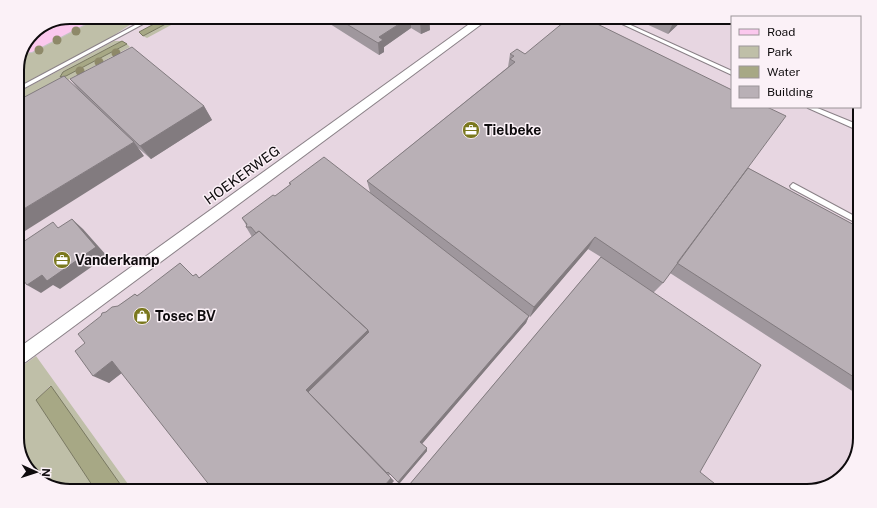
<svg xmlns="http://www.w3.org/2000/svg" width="877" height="508" font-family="'Public Sans',sans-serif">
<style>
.built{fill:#e7d6e1}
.green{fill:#bfbfa8}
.water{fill:#a7a885;stroke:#797961}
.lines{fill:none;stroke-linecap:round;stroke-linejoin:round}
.service-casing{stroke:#8a8187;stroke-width:2}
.minor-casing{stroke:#8a8187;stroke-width:2}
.primary-casing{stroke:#c5c4c5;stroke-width:2}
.service{fill:#fff;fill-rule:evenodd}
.minor{fill:#fff;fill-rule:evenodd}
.primary{fill:#fbc8ee;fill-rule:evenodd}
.tree{fill:#8e8969}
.wall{fill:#9f979d}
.shaded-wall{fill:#827b7f}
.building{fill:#b9b0b6;stroke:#827b7f}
.labels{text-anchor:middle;stroke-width:3;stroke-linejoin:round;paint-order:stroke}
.poi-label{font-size:14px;font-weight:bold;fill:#0e0b0d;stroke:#fbf1f7;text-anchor:start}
.street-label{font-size:14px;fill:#0e0b0d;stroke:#fbf1f7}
.rim{fill:none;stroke:#0e0b0d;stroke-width:2}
</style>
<rect width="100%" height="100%" fill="#ede3ea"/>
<!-- built -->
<path class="built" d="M70,17h662v90h128v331l-7,26 -19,20 -27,7h-737l-26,-7 -20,-19 -7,-24v-374l16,-35z"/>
<!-- green -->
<path class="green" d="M96,17h46l-37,24 -88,46v-20l6,-13z
M179,17h7l-39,21 -4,-2z
M114,41h8l-59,31v5l64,-33 3,3 -113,60v-14z
M36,356l97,135h-8l-75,-105 -14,14 60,91h-26l-26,-7 -25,-35 -2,-8v-71z"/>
<!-- water -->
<path class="water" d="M167,17h12l-36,19 -4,-4z
M122,41l5,3 -61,32 -6,1 3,-5z
M51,386l74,105h-29l-60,-91z"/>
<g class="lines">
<defs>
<path id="service" d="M150,17h6l-139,75v-4z
M607,17h6l119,54v4z
M807,107h8l44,18 1,2 -3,2h-2l-47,-21z
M793,183l67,36v6l-69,-37 -1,-2z"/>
<path id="minor" d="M479,17h12l-468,347 -6,3v-18z"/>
<path id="primary" d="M75,17h20l-2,3 -61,32 -9,1 6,-13z"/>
</defs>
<!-- service casing -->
<use href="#service" class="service-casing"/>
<!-- minor casing -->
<use href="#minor" class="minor-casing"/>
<!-- primary casing -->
<use href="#primary" class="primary-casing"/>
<!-- service -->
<use href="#service" class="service"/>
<!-- minor -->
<use href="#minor" class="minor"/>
<!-- primary -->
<use href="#primary" class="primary"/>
</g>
<!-- trees -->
<g class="tree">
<circle cx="76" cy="31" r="4.5"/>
<circle cx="57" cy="40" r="4.5"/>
<circle cx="39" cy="50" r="4.5"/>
<circle cx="116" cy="53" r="4.5"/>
<circle cx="99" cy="62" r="4.5"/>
<circle cx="80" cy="71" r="4.5"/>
</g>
<!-- wall -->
<path class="wall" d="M319,17h110l1,13 -9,4 -10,-6 -27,19v5l-5,3z
M631,17h55l-18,17z
M510,54l238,114 112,60v168l-190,-123 -7,10 -9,9 -250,199 197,-234 -13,-8 -58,68 -1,-1 -3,7 -104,121 5,4v3l-28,33 -9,-10 -1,2 5,5 -273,-108 -12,10 -24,-40 21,-31 12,-6 17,-12 2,1 56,-19 6,2 53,-41 -6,-10v-2l-4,-7 33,-22 15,-11 -1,-2 81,9 -3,-11 141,-114z
M70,79l134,27 8,14 -61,39 -14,-12 7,9 -62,-62z
M854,107h6v2z"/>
<!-- shaded-wall -->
<path class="shaded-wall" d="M411,17v11l-27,19v5l-5,3 -1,-12 1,-6z
M423,17h6l1,13 -9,4 -1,-12z
M679,17h7l-18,17 5,-11z
M204,106l8,14 -61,39 -11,-13z
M134,142l10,14 -127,80v-23z
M72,219l11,10 24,27 -47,33 -7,-4 -12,8 -14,-8z
M595,237l-7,12 -58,68 4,-10z
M17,295l7,9 -7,5z
M529,316l-3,7 -105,122 -1,-3z
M368,330l4,9 -59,58 -7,-7z
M112,361l15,8 -18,14 -16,-7z
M427,448v3l-28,33 -1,-2z
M391,478l3,3 -9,10h-5z"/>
<!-- building -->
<path class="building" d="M335,17h75l-31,20 4,3 -5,3z
M411,17h16l2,2 -9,3z
M570,17h13l149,73v17h35l19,9 -123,167 -68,-46 -61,70 -167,-126 148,-119 -5,-3 4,-3 -4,-2 7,-5 8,5z
M661,17h18l-6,6z
M132,47l72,59 -64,40 -70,-67z
M64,76l70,66 -117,71v-112z
M324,157l205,159 -109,126 7,6 -29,34 -10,-10 -1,1 -79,-81 61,-60 -1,-1v-1l-109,-99 -3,2 -5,-6h-5l1,-3 -5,-6 31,-23 2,1 16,-12 -2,-1z
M748,168l112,60v153l-183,-118z
M72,219l24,28 -49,34 -5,-6 -15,10 -10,-13v-26l36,-24 5,6z
M259,231l109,99 -62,60 85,88 -11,13h-166l-102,-130 -19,15 -18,-25 10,-8 -7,-9 23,-18 1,-3 4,-1 6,-5 6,-1 17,-12 2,2 43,-33 13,13 3,-2 3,4z
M601,257l160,108 -61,107 24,19h-320z"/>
<!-- icons -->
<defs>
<symbol id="office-disc" viewBox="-11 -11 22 22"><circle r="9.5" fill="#7a781e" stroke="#fbf1f7"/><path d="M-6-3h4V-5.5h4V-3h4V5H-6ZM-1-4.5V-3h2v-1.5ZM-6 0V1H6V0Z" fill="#fff"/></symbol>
<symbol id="shop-disc" viewBox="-11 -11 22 22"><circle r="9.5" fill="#7a781e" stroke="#fbf1f7"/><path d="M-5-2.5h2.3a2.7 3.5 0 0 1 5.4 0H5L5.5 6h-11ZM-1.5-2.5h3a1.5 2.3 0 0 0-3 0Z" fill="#fff"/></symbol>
</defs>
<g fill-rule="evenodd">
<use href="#office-disc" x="461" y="120" width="20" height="20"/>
<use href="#office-disc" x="52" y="250" width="20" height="20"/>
<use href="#shop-disc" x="132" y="306" width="20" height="20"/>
</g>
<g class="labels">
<!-- poi labels -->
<g class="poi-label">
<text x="484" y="135">Tielbeke</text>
<text x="75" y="265">Vanderkamp</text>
<text x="155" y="321">Tosec BV</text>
</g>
<!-- street labels -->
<g class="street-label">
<text transform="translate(242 175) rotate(-36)" y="5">HOEKERWEG</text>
</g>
</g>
<!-- crop -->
<path d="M0 0H877V508H0ZM70 24H807A46 46 0 0 1 853 70V438A46 46 0 0 1 807 484H70A46 46 0 0 1 24 438V70A46 46 0 0 1 70 24Z" fill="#fbf1f7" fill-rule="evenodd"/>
<path class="rim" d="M70 24H807A46 46 0 0 1 853 70V438A46 46 0 0 1 807 484H70A46 46 0 0 1 24 438V70A46 46 0 0 1 70 24Z"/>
<!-- legend -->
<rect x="731" y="16" width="130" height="92" fill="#fbf1f7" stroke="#9c9599"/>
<rect x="739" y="29" width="20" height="6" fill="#fbc8ee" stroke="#9c9599"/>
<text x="767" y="36" font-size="12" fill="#0e0b0d">Road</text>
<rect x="739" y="46" width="20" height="12" fill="#bfbfa8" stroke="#9c9599"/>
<text x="767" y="56" font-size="12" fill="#0e0b0d">Park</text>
<rect x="739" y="66" width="20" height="12" fill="#a7a885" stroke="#9c9599"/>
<text x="767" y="76" font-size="12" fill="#0e0b0d">Water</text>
<rect x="739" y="86" width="20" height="12" fill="#b9b0b6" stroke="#9c9599"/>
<text x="767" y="96" font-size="12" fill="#0e0b0d">Building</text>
<!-- north arrow -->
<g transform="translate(36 472) rotate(93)" stroke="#fbf1f7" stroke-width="3" paint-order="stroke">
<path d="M0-3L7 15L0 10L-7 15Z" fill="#0e0b0d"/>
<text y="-6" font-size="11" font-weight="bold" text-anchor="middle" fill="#0e0b0d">N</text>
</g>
</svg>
